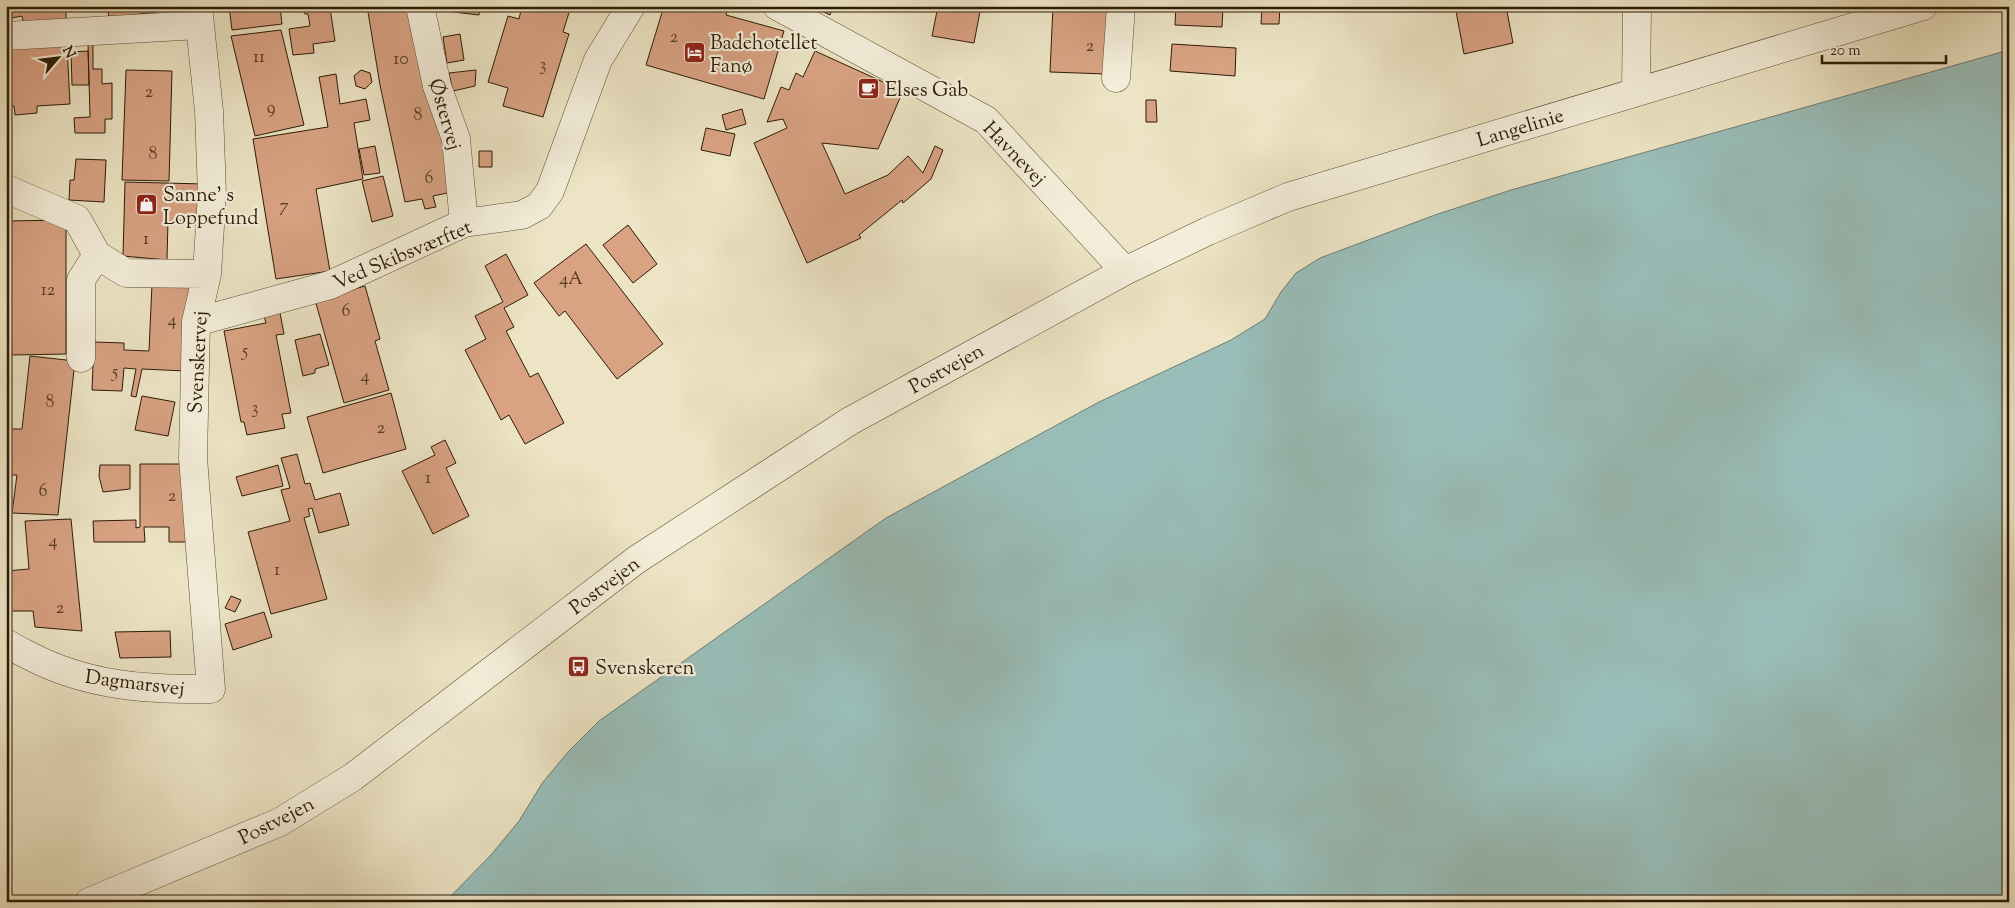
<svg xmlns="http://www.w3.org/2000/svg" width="2015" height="908" font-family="'Sorts Mill Goudy',serif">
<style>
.water{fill:#99beb9;stroke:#6e7d71}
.building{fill:#d8a283;stroke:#2d1b06}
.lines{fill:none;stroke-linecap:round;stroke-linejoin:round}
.minor-casing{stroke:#5d4d36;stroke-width:29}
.minor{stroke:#f3edd9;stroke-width:28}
.labels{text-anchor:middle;stroke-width:4.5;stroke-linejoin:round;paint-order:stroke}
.number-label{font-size:18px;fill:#583d25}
.poi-label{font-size:20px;fill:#2d1b06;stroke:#f3edd9;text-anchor:start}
.street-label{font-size:20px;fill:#2d1b06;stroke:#f3edd9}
</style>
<rect width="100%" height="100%" fill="#ece4c4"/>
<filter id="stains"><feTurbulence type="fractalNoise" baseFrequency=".004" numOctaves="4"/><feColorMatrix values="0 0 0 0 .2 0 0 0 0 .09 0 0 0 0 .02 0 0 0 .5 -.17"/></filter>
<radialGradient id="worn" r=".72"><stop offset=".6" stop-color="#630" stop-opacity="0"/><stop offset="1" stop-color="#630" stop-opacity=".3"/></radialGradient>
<!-- water -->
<path class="water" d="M2009,50v852h-1564l46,-47 28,-34 24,-39 26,-31 30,-30 287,-203 213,-116 132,-62 34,-21 16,-27 15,-19 24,-15 115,-43 76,-25z"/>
<!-- building -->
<path class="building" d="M6,6h60v14l-42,6 -2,-10 -16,3z
M107,6h56l1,5 -55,7z
M229,6h51l2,18 -50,6z
M303,6h20v3l7,-1 5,33 -22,3 1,9 -21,2 -4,-26 21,-3 -2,-12h-3z
M367,6h48l28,109 9,77 -19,4 3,11 -11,2 -3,-10 -17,3 -25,-117z
M445,6h35l-1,9 -34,-4z
M522,6h49l-8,26 6,2 -26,83 -40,-11 5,-18 -20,-6 20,-66 11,3z
M664,6h57l7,2 -2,7 58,16 -20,68 -118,-34z
M811,6h22l-3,9z
M938,6h43l-7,37 -42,-7z
M1053,6h57l-4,68 -56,-2z
M1176,6h47l-1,21 -47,-2z
M1262,6h18l-1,18h-18z
M1455,6h51l7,37 -49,11z
M281,30l23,95 -49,11 -24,-100z
M460,34l4,26 -17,3 -4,-26z
M88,43l5,1v25h9v15l10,-1v36h-7v14h-30l-1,-15 16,-1z
M1172,44l64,4 -1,28 -65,-5z
M67,45l3,59 -33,2v7l-22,2 -1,-9 -8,1v-60z
M88,51l1,34h-17l-1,-33z
M815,51l88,40 -25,58 -56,-6 23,51 43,-19 20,-19 15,17 12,-27 8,4 -12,29 -28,24 -1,-3 -43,35 2,3 -54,25 -53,-120 33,-15 -4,-9 -16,3 14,-35 8,3 7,-17 7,4z
M126,70l46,1 -3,110 -47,-1z
M361,70l9,3 2,9 -7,7 -9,-3 -2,-10z
M476,70l-1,16 -22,5 -4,-18z
M336,74l4,30 26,-5 4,21 -16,3 9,56 -47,10 14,82 -54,8 -23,-140 75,-12 -9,-50z
M1146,100h10l1,22h-11z
M742,109l4,15 -20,6 -4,-15z
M706,128l29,6 -5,22 -29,-6z
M375,146l5,27 -16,2 -5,-26z
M479,151h13v16h-13z
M76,159l30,1 -2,42 -35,-2 1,-20h4z
M383,176l10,40 -21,6 -10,-41z
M125,182l79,2 -1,38 -35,-1 -1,39 -44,-4z
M66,220v134l-54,1 -5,-134z
M628,225l29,39 -24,19 -30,-38z
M586,244l77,100 -46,35 -52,-68 -6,5 -25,-33z
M506,254l22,41 -24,13 10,19 -8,4 24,46 8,-4 26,50 -39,21 -16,-29 -8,5 -36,-70 21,-11 -11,-23 28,-14 -18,-36z
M152,284l40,2 -6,85 -44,-2 -6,28 -5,-1 5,-27 -12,-1 -2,23 -30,-1 2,-48 30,1v7l25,1z
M365,286l15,53 -5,2 14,49 -45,13 -29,-103z
M280,313l4,21 -8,1 15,78 -9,1 3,14 -38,7 -3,-13h-3l-17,-91 42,-8 -2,-7z
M320,334l9,31 -14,4v4l-12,3 -8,-36z
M30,356l45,5 -17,154 -46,-2 5,-38h-11v-46h16z
M391,393l15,56 -83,24 -16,-56z
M142,396l33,6 -7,34 -33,-6z
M445,440l11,23 -10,5 23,48 -36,18 -31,-63 33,-16 -4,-8z
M297,454l8,30 5,-1 5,17 25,-7 9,32 -30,8 -7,-25 -4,1 2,7 -6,2 23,81 -56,15 -23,-82 42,-11 -9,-31 9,-2 -9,-30z
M140,464h50l3,78h-24v-15h-25l1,15h-51l-1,-21 43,-1v8l4,-1z
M100,465h30v24l-27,3 -4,-16z
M278,465l5,21 -41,10 -6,-19z
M71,519l11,112 -47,-4 -2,-16h-27v-40l23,-2 -4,-48z
M231,596l10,4 -6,12 -10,-4z
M264,612l8,25 -39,13 -8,-26z
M170,631l1,26 -51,1 -5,-26z"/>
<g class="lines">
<defs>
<path id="minor" d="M420,6l17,80 19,53 8,84
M777,6l209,114 139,151
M6,36l193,-11
M1116,78l5,-72
M1636,91l1,-85
M6,189l71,30 20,36 29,18 81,1
M196,322l134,-37 134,-62 58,-8 17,-9 11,-15 48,-131 33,-54
M81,358v-78l16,-25
M6,643c7,5 16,9 24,13 57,30 118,34 181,33l-18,-231 3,-136 11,-48 5,-80 -3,-83 -11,-105
M89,902l191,-80 73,-45 283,-217 214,-139 275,-150 83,-40 80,-34 635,-191"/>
</defs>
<!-- minor casing -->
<use href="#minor" class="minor-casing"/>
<!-- minor -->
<use href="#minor" class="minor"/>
</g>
<!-- icons -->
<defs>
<symbol id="hotel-square" viewBox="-11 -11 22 22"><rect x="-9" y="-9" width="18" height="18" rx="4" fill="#8f2418" stroke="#f3edd9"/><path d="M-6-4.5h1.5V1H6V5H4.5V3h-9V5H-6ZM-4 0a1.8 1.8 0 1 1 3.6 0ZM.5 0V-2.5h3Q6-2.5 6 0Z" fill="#fff"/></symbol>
<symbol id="cafe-square" viewBox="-11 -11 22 22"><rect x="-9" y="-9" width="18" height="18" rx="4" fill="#8f2418" stroke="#f3edd9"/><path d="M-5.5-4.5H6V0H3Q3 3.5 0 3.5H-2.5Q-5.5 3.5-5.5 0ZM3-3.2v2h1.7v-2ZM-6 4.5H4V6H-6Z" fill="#fff"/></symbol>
<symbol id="shop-square" viewBox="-11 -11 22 22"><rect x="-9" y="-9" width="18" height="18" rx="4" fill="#8f2418" stroke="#f3edd9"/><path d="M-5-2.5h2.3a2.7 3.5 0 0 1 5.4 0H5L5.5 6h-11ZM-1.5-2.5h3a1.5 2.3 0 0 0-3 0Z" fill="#fff"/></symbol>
<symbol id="bus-square" viewBox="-11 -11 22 22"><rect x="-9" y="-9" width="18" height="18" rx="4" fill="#8f2418" stroke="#f3edd9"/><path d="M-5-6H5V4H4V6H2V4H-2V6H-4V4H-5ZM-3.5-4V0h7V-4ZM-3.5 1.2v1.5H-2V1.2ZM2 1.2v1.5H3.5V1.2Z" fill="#fff"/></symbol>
</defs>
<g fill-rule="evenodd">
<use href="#hotel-square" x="682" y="40" width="25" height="25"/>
<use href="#cafe-square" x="856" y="76" width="25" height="25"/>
<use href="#shop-square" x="134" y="192" width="25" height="25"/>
<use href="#bus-square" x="566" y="654" width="25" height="25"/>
</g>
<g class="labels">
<!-- number labels -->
<g class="number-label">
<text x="674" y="42">2</text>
<text x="1090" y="51">2</text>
<text x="259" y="62">11</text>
<text x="401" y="64">10</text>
<text x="543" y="70">3</text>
<text x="149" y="97">2</text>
<text x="271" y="113">9</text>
<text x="418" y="120">8</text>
<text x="153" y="159">8</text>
<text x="429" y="183">6</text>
<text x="284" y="211">7</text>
<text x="146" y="244">1</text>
<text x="571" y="284">4A</text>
<text x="48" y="295">12</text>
<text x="346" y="316">6</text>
<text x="172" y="325">4</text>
<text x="245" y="356">5</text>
<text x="115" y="377">5</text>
<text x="365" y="381">4</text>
<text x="50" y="407">8</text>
<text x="255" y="413">3</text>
<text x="381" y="433">2</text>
<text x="428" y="483">1</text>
<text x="43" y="496">6</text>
<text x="172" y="501">2</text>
<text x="53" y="546">4</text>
<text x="277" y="575">1</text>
<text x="60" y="613">2</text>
</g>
<!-- poi labels -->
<g class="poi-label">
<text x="710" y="49">Badehotellet<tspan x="710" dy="23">Fanø</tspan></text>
<text x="885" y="96">Elses Gab</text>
<text x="163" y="201">Sanne' s<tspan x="163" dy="23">Loppefund</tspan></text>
<text x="595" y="674">Svenskeren</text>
</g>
<!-- street labels -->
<g class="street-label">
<text transform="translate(446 114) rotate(74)" y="7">Østervej</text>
<text transform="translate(1520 127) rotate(-17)" y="7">Langelinie</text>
<text transform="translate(1015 153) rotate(46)" y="7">Havnevej</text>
<text transform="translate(402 254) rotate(-23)" y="7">Ved Skibsværftet</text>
<text transform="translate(197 362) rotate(-87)" y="7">Svenskervej</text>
<text transform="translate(946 368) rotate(-29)" y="7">Postvejen</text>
<text transform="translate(604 585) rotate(-37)" y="7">Postvejen</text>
<text transform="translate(135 682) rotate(7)" y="7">Dagmarsvej</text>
<text transform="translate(276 820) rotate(-27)" y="7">Postvejen</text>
</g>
</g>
<!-- margin -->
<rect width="2015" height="908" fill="none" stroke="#ece4c4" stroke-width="25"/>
<rect x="8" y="8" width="2000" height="893" fill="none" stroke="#2d1b06" stroke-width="2.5"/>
<rect x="12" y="12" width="1990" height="883" fill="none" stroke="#2d1b06"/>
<!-- north arrow -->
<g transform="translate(58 58) rotate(62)" stroke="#f3edd9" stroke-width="4" paint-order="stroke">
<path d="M0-4L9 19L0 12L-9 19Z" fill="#2d1b06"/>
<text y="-8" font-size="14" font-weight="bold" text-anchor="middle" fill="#2d1b06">N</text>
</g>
<!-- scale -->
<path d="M1822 55v8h124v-8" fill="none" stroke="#2d1b06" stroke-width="2.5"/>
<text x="1830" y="55" font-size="15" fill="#2d1b06" stroke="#f3edd9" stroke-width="4" paint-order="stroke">20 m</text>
<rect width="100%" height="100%" filter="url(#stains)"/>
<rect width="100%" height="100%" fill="url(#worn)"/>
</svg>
